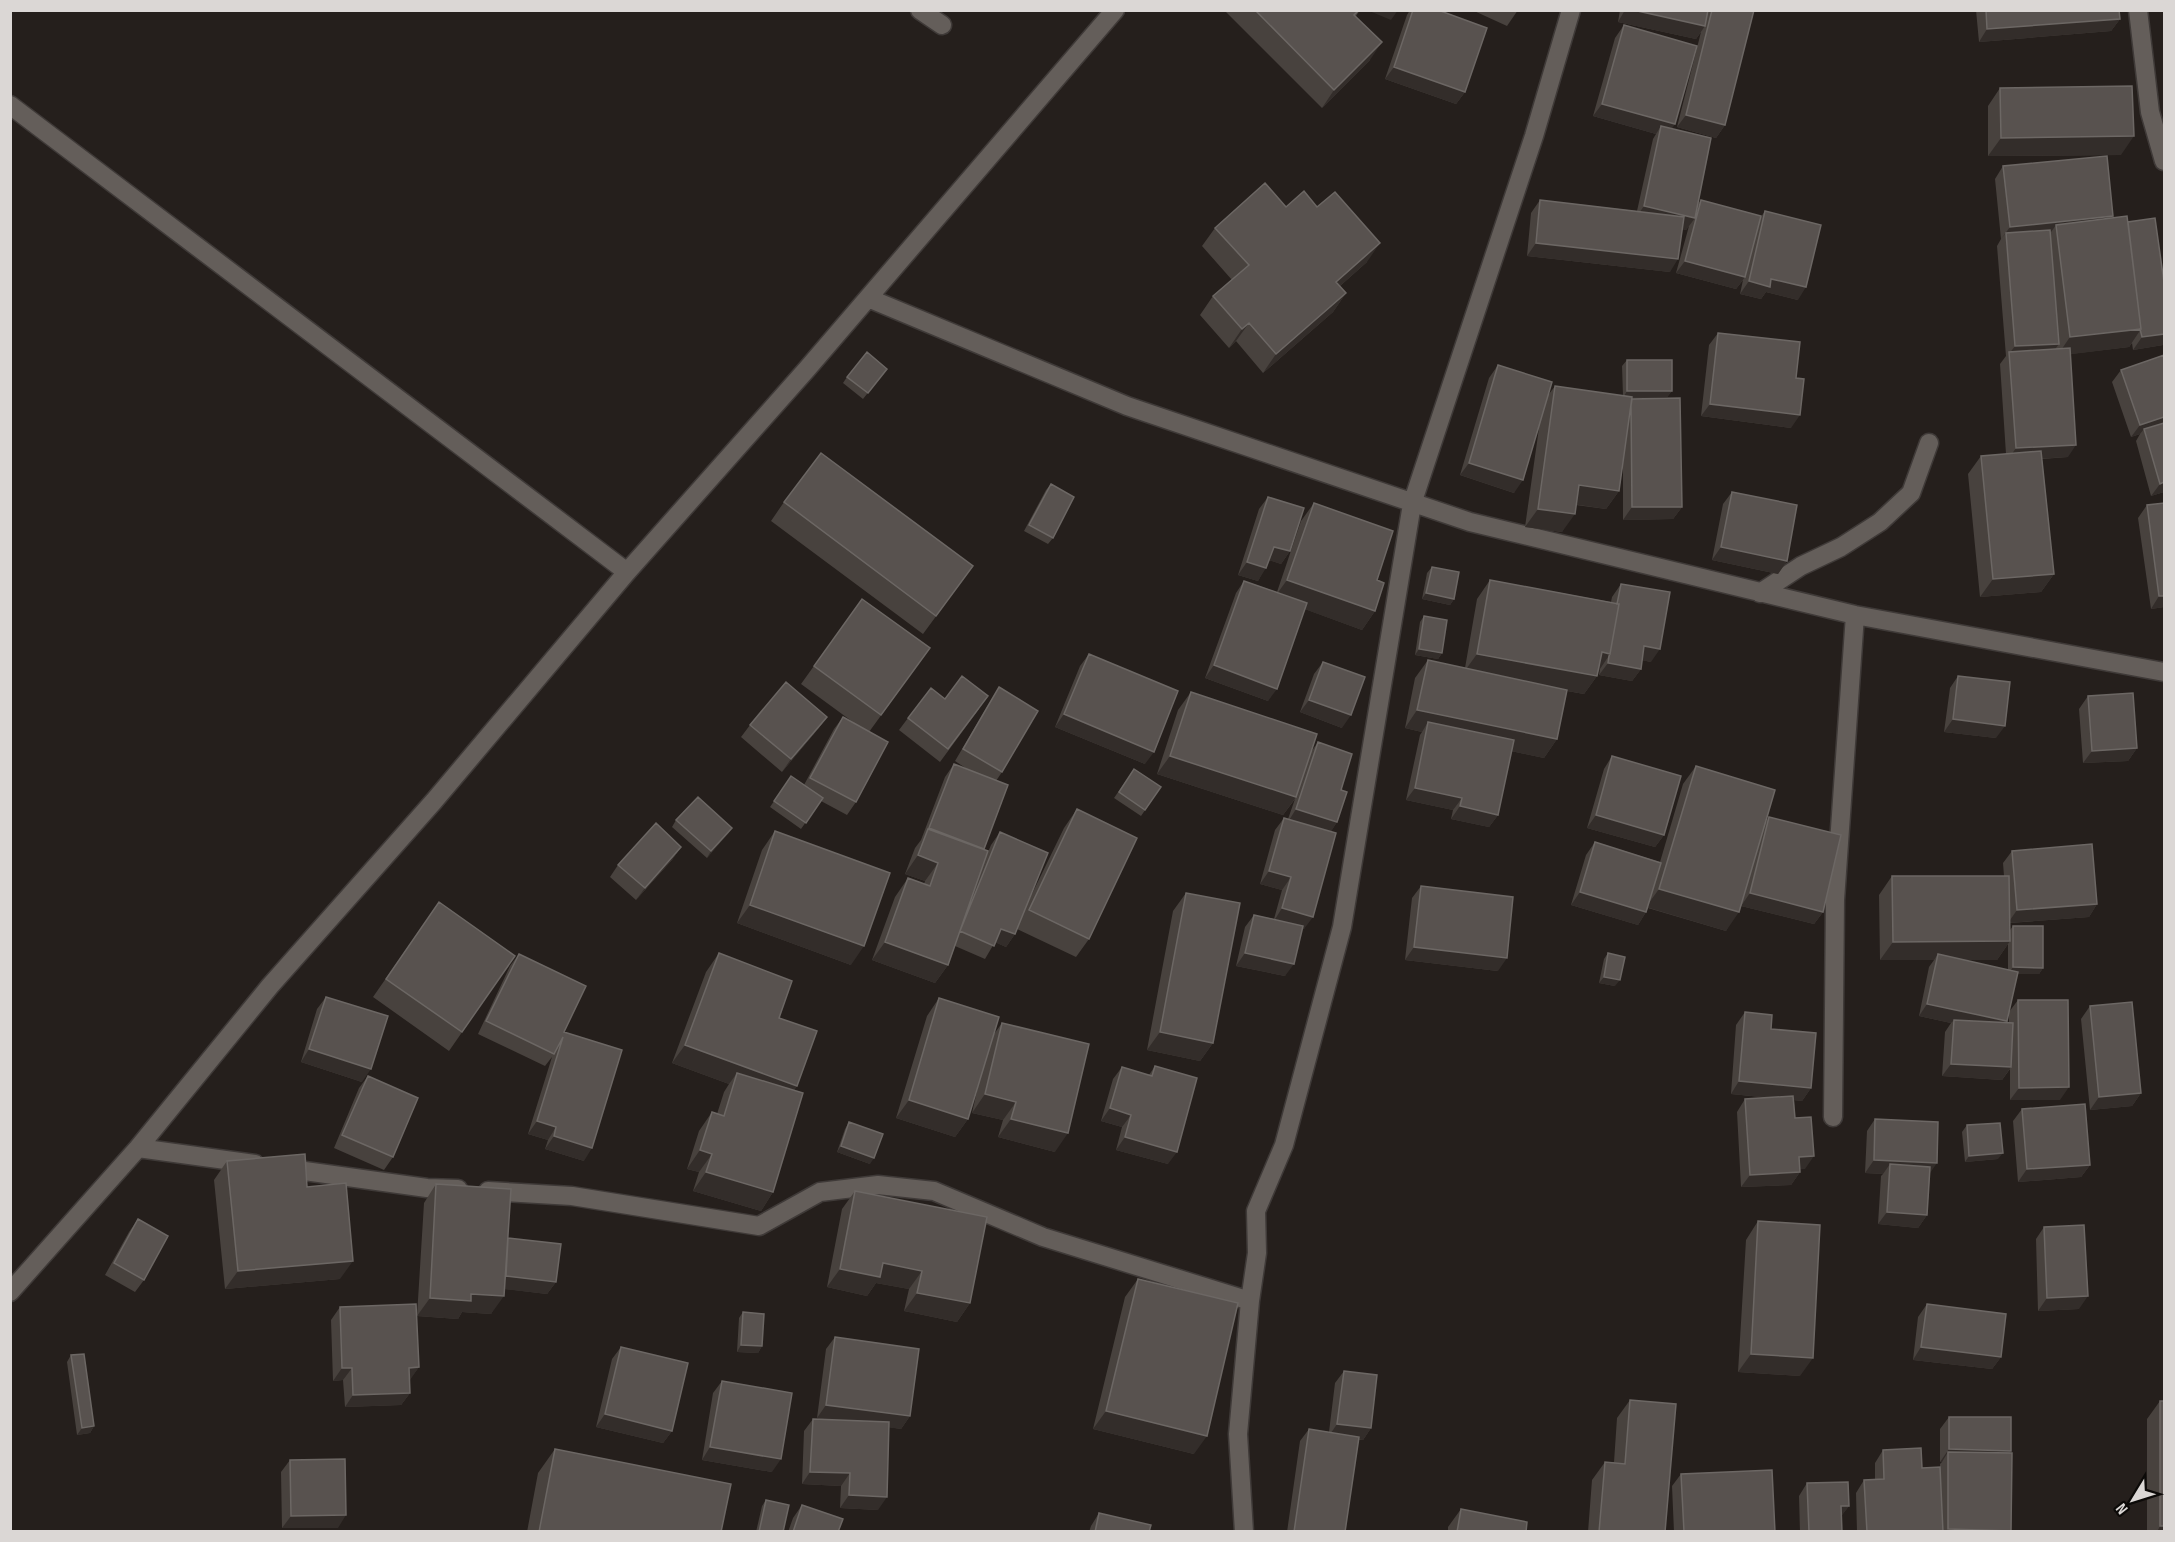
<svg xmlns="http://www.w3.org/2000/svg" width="2175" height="1542" font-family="'Sofia Sans Condensed',sans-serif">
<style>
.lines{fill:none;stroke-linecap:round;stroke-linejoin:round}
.minor-casing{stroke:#3f3a38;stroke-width:21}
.minor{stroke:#645e5a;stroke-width:18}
.wall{fill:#48423e;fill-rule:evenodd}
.shaded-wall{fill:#332d2a}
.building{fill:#58524f;stroke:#6c6764;stroke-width:1.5}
</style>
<rect width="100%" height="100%" fill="#251f1c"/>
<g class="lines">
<defs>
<path id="minor" d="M920,10l22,15
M2138,10l12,102 14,49
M10,105l617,467
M868,298l259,108 343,116 385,93 309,57
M1760,593l41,-27 40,-19 39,-25 31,-29 18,-50
M1833,1117l2,-217 20,-285
M138,1148l117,16
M283,1168l144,20 31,1
M488,1191l84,5 187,30 61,-34 58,-7 56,6 109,46 207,64
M10,1292l128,-144 132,-162 164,-185 193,-229 180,-203 308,-359
M1244,1532l-6,-98 12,-133 7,-48 -1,-42 28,-66 58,-218 70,-423 122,-368 37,-126"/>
</defs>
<!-- minor casing -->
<use href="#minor" class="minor-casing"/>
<!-- minor -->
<use href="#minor" class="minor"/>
</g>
<!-- wall -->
<path class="wall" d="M1224,10h136l-4,6 14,44 -48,48z
M1410,10h28l27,82 -9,12 -71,-25 22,-64z
M1472,10h46l-11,16z
M1620,10h134l-29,115 -9,13 -39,-11 24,-95 -5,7 -78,-17z
M1976,10h143l1,9 -9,12 -132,11z
M1624,25l48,104 25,76 4,-5 60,17 4,-6 33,89 -32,-8 -5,7 -21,-5 3,-14 -7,9 -60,-16 13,-47 -3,4 -4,-1 -12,43 -143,-16 4,-43 9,-13 97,11 16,-72 3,-5 -63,-18 22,-78z
M2000,88l121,67 -133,1v-50z
M2003,166l109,52 16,4 36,60v61l-1,2 -30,5 -1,-7 -3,4 -59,7 -2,103 -26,2 12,115 -13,18 -61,5 -12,-123 13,-18 25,-2 -6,-90 6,-8 -9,-110 4,-7 -6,-60z
M1286,207h31l50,55 -27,24 6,7 -13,19 -70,61 -27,-32 -7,7 -29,-33 13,-19 19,-16 -30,-34 13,-18z
M1718,333l78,45 -5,50 -90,-12 8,-71z
M2164,355v137l-13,4 -15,-55 4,-7 -9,3 -19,-55 9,-12z
M1627,360l45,31 -5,6 -35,1v1l50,108 -9,12 -50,1v-56l-4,27 -13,18 -30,-4 -14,27 -37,-5 14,-99 -25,65 -54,-18 29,-97 9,-13 51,29 6,-8 68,10 -1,-30z
M887,369l-24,30 -20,-16 4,-6z
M1051,484l2,54 -5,6 -24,-13 22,-41z
M1732,492l55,69 -9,13 -66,-14 11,-56z
M1268,497l22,54 -9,13 -12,-4 -11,21 -20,-6 21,-66z
M784,502l189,64 -50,68 -152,-113z
M1314,503l63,77 -2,31 -13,19 -57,-21 -37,92 -63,-23 31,-85 8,-12 33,11 24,-71z
M2164,503v104l-13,2 -13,-91 9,-13z
M1432,567l22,32 -4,6 -28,-6 5,-26z
M1490,580l121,22 1,-5 9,-13 30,78 -9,-2 -1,9 -9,12 -33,-6 1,-6 -2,3 -1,4 -13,18 -17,-3 -10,48 -13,19 -33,-7 -13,64 -9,12 -38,-8 2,-9 -47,-10 14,-65 2,-3 -17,-4 10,-50 13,-18 37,8 12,-69z
M862,599l68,49 -61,84 -13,70 -9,13 -26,-14 -20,28 -31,-22 21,-31 13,9 30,-56 9,-12 14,8 -56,-41z
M1424,616l18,37 -4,6 -23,-4 5,-33z
M1089,654l56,110 -90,-37 25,-61z
M1323,662l19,66 -42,-16 14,-38z
M1958,676l38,62 -52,-6 6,-44z
M999,687l3,85 -6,9 -12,68 2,8 5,-12 9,-13 29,68 35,-72 13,-19 12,130 -13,18 -59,-28 -2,5 -9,13 -11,-5 -10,17 -30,-13 -7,19 -13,18 -63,-23 23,-63 13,-19 16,6 1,-3 -20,-7 10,-26 6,-8 24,-63 9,-13 16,7 -15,-10 36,-61z
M1191,692l120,60 7,-10 23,48 -4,32 -6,9 -27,98h-2l-17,47 -49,-10 9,-39 9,-12 20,4 8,-29 -22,-6 15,-54 9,-12 4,1 7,-20 -12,16 -126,-41 21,-64z
M2088,696l49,52 -9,13 -45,2 -4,-54z
M945,699l34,10 -39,53 -41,-32 9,-12z
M827,717l-9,12 -36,43 -41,-35 9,-12z
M1612,756l52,79 -9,12 -68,-19 17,-59z
M1696,766l69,57 4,-6 54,95 -9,12 -73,-18 3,-11 -18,36 -78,-23 -2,4 -8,13 -67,-20 15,-50 9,-13 65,20 23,-78z
M1134,769l27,18 -20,29 -27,-18z
M676,820l56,8 -25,30 -35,-31z
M775,831l76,134 -114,-42 25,-73z
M681,847l-9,13 -36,40 -26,-23 8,-12z
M2012,851l85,53 -8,13 -79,6v7l3,-4 30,42 -4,6h-22l-11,49h3v-11l9,-12 42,100h-50v-31l-8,11 -60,-4 3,-44 6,-9 -32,-7 10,-49 5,-7h-54l-1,-65 13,-19h112l-1,-13zM2008,944v26l-44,-10h33z
M1421,886l77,85 -93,-11 7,-62z
M1186,893l27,150 -13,18 -53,-11 26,-139z
M439,902l76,54 -66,95 -76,-54z
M719,953l60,65 18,68 -3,4 -21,102 -12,19 -68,-20 6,-19 -12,-3 12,-38 13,-19 5,2 7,-22 5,-8 -57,-21 34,-91z
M1608,953l7,33 -16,-3 5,-24z
M519,954l45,78 20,129 -39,-12 3,-9 -20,-6 24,-77 -7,9 -67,-32 32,-68z
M326,997l36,85 -61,-20 16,-53z
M939,998l55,36 8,-11 53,129 -57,-15 5,-17 -31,-7 7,-31 -11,37 -13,18 -59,-19 31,-102z
M2090,1006l51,87 -9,13 -42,4 -9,-91z
M1745,1012l26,17 40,59 -9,13 -8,-1 1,18 10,51h-5v3l-9,13 -50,2 -4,-75 8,-13 26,-1 -40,-4 5,-69z
M1155,1066l13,98 -52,-14 6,-23 -21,-6 12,-42 9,-12 27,8z
M368,1076l25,81 -9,13 -50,-22 25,-60z
M2022,1109l68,56 -9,12 -63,5 -5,-61z
M1875,1119l55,54 -3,42 -9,13 -40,-4 3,-48 2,-2 -18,-1 2,-42z
M849,1122l21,42 -33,-12 8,-23z
M1967,1125l31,34 -33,3 -3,-30z
M227,1161l80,26 33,92 -115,10 -11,-109z
M436,1184l120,98 -9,12 -42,-5 -14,25 -29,-2 -4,7 -41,-3 7,-113z
M855,1191l115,112 -13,19 -53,-11 5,-22 -33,-6 -9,13 -40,-9 15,-78z
M138,1219l6,61 -9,12 -30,-17 24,-43z
M1758,1221l42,155 -62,-4 8,-132z
M2044,1227l35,82 -41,2 -2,-72z
M1138,1279l56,175 -101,-25 32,-132z
M1927,1304l74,53 -9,12 -79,-9 5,-43z
M340,1307l79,60 -10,13 1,13 -9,12 -56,2 -2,-27 -10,1 -2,-61z
M743,1312l19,34 -4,7 -21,-1 2,-34z
M835,1337l75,79 -9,13 -12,-2 -11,83 -38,-2 1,-22 -39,-2 2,-53 9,-12 19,1 -15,-2 9,-69z
M621,1347l51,84 -9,12 -67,-16 16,-68z
M71,1355l23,71 -4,7 -13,2 -10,-73z
M1344,1371l27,57 -8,12h-5l-13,92h-58l13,-91 9,-12 20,3 6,-49z
M722,1381l50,91 -70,-12 11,-67z
M1630,1400l35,132h-77l4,-52 13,-18h9l3,-44z
M2160,1401l4,131h-17v-113z
M1949,1417l61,36v79h-153l-1,-39 8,-13h11v-17l8,-13 39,18 18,-1v-3l2,-2h-2v-33z
M555,1449l166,83h-194l11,-59z
M290,1460l48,68h-56l-1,-56z
M1681,1474l94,58h-101l-2,-46z
M1807,1483l42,23 -8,10 1,16h-42l-1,-36z
M766,1500l17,32h-27l6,-26z
M802,1505l36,27h-50l5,-14z
M1461,1509l65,23h-78v-5z
M1099,1513l50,19h-60l2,-6z"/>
<!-- shaded-wall -->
<path class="shaded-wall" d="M1367,10h31l-7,10z
M1625,10h8l72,16 -9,13 -78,-17z
M2120,19l-9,12 -132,11 8,-13z
M1382,42l-12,18 -48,48 12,-18z
M1394,67l71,25 -9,12 -71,-25z
M1602,104l73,20 -8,13 -6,-11 -5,8 -63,-18z
M1686,115l39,10 -9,13 -39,-11z
M2134,136l-13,19 -133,1 13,-18z
M1644,206l51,12 -9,12 -51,-11z
M2113,216l-9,13 -48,-4 -7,10 -43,-2 -5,6 9,-12z
M1380,243l-13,19 -43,38 12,-18z
M1536,243l142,16 -8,13 -143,-16z
M1685,261l60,16 -9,12 -60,-16z
M1771,279l35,8 -8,13 -32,-8 -5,7 -21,-5 9,-13z
M1346,293l-13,19 -70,61 13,-19z
M1249,323l-13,18 -7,7 13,-19z
M2141,329l-12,18 -72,9 13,-19z
M2164,334v9l-1,2 -30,5 9,-13z
M2059,344l-9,12 -41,-2 6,-8z
M1627,391h45l-5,6 -44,1z
M1710,404l90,11 -9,13 -90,-12z
M2164,417v10l-20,2 -4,5 -9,3 9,-12z
M2076,445l-8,12 -61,4 9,-13z
M1469,463l54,17 -9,13 -54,-18z
M2164,482v10l-13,4 9,-12z
M1579,485l40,6 -13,18 -40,-6z
M1632,507h50l-9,12 -50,1z
M1538,509l37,5 -13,18 -37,-5z
M1274,547l16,4 -9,13 -16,-5z
M1721,547l66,14 -9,13 -66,-14z
M1247,562l19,6 -8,13 -20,-6z
M2054,574l-13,18 -61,5 13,-18z
M1287,580l88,31 -13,19 -88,-32z
M1426,593l28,6 -4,6 -28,-6z
M2159,596h5v11l-13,2z
M1644,646l16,3 -9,13 -15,-3z
M1419,649l23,4 -4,6 -23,-4z
M1602,652l8,2 -12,18z
M1477,654l120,22 -13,18 -120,-22z
M1608,663l33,6 -9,12 -33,-6z
M1214,665l63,24 -9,12 -63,-23z
M1309,700l42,15 -9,13 -42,-16z
M1417,710l140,29 -13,19 -118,-25 2,-11 -6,10 -17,-4z
M1064,714l90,38 -9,12 -90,-37z
M827,717l-9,12 -36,43 9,-13z
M1953,719l52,7 -9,12 -52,-6z
M2137,748l-9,13 -45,2 9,-12z
M1170,756l126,41 -13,18 -126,-41z
M1415,788l47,10 -9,12 -47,-10z
M1460,806l38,9 -9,12 -38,-8z
M1296,809l41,13 -8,13 -41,-13z
M1596,815l68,20 -9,12 -68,-19z
M732,828l-4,6 -21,24 4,-7z
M929,828l55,21 -56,-19z
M681,847l-9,13 -36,40 9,-12z
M918,855l20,8 -13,18 -20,-7z
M1269,871l22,6 -9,13 -22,-6z
M1659,889l80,23 -13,19 -80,-24z
M1580,892l66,20 -8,13 -67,-20z
M1750,893l73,19 -9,12 -73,-18z
M2097,904l-8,13 -81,6 9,-13z
M750,905l114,41 -13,19 -114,-42z
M1282,908l31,9 -9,12 -30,-8z
M1001,929l14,5 -9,13 -14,-6z
M2010,941l-13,19h-60l1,-6 -4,6h-54l13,-18z
M885,942l63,23 -13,18 -63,-23z
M1414,947l93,11 -9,13 -93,-11z
M1245,953l49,11 -9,12 -49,-10z
M2013,967l30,1 -4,6h-31z
M1604,977l16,3 -5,6 -16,-3z
M1927,1004l80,17 -8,13 -45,-14 -3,3 -32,-7z
M1160,1032l53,11 -13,18 -53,-11z
M685,1045l112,41 -13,18 -47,-31 -8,11 -57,-21z
M309,1049l62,20 -9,13 -61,-20z
M1951,1064l60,3 -9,13 -60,-4z
M1739,1081l72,7 -9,13 -71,-7z
M2069,1087l-9,13h-50l9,-12z
M2141,1093l-9,13 -42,4 9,-13z
M985,1094l31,8 -13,18 -31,-7z
M909,1100l59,19 -13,18 -59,-19z
M1110,1108l21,7 -9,12 -21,-6z
M1011,1119l57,14 -13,19 -57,-15z
M537,1121l19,6 -8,13 -20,-6z
M554,1136l38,12 -8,13 -39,-12z
M1125,1137l52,15 -9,12 -52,-14z
M841,1146l33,12 -4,6 -33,-12z
M700,1150l12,4 -13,18 -12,-3z
M2003,1153l-5,6 -33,3 4,-6z
M1814,1156l-9,13 -15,1 9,-13z
M1874,1160l63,3 -9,13 -38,-12 -7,10 -18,-1z
M2090,1165l-9,12 -63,5 9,-13z
M706,1172l67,20 -12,19 -68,-20z
M1800,1172l-9,13 -50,2 9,-12z
M1887,1212l40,3 -9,13 -40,-4z
M353,1261l-13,18 -115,10 13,-18z
M883,1263l39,8 -13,18 -33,-6 -9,13 -40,-9 13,-18z
M504,1276l52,6 -9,12 -52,-6z
M917,1293l53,10 -13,19 -53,-11z
M471,1294l33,2 -13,18 -29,-2 -4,7 -41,-3 13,-18z
M2088,1296l-9,13 -41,2 9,-13z
M741,1345l21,1 -4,7 -21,-1z
M1921,1347l80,10 -9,12 -79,-9z
M1751,1354l62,4 -13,18 -62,-4z
M419,1367l-9,13h-10l9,-12z
M342,1368h10l-9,12 -10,1z
M410,1393l-9,12 -56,2 8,-12z
M826,1405l84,11 -9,13 -84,-11z
M1106,1411l101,25 -13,18 -101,-25z
M605,1414l67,17 -9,12 -67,-16z
M1337,1424l34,4 -8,12 -34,-4z
M94,1426l-4,7 -13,2 5,-7z
M710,1447l71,12 -9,13 -70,-12z
M1949,1449l62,2 -9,12 -54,-11 -6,10h-2z
M810,1472l40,1 -9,13 -39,-2z
M849,1495l38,2 -9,13 -38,-2z
M1841,1506h8l-9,12z
M346,1515l-8,13h-56l9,-12z
M2160,1526h4v6h-7z
M1948,1529l63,2 -65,1z"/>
<!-- building -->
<path class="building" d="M1255,10h104l-5,5 28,27 -48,48z
M1413,10h25l49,18 -22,64 -71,-25z
M1633,10h75l-3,16z
M1712,10h42l-29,115 -39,-10z
M1986,10h133l1,9 -133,10z
M1624,25l73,21 -22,78 -73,-20z
M2132,86l2,50 -133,2 -1,-50z
M1661,126l50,12 -16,80 -51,-12z
M2107,156l6,60 -103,11 -7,-61z
M1265,183l21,24 18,-16 13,16 18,-15 45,51 -44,39 10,11 -70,61 -27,-31 -7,6 -29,-33 36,-31 -34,-37z
M1540,200l144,17 -6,42 -142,-16z
M1701,200l60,16 -16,61 -60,-16z
M1765,211l56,14 -15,62 -35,-8 -1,8 -21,-6z
M2127,216l14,113 -71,8 -14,-112z
M2155,218l9,64v52l-22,3 -2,-8h1l-13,-107z
M2050,230l9,114 -44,2 -9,-113z
M1718,333l82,9 -4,36 8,1 -4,36 -90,-11z
M2070,348l6,97 -60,3 -7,-96z
M867,352l20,17 -19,24 -21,-16z
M2164,355v62l-24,8 -19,-55z
M1627,360h45v31h-45z
M1498,365l54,17 -29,98 -54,-17z
M1555,386l77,11 -13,94 -40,-6 -4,29 -37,-5z
M1680,398l2,109h-50l-1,-101 1,-7z
M2164,423v59l-4,2 -16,-55z
M2041,451l13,123 -61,5 -12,-123z
M821,453l152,113 -37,50 -152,-114z
M1051,484l23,13 -21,41 -24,-13z
M1732,492l65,13 -10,56 -66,-14z
M1268,497l36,11 -14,43 -16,-4 -8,21 -19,-6z
M1314,503l79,28 -16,49 7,3 -9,28 -88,-31z
M2164,503v93h-5l-12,-91z
M1432,567l27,5 -5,27 -28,-6z
M1490,580l129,24 -9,50 -8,-2 -5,24 -120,-22z
M1244,581l63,22 -30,86 -63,-24z
M1621,584l49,8 -10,57 -16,-3 -3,23 -33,-6 1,-7 1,-2 9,-50h-2z
M862,599l68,49 -49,67 -67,-49z
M1424,616l23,4 -5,33 -23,-4z
M1089,654l89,37 -24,61 -90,-38z
M1428,660l139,30 -10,49 -140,-29z
M1323,662l42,15 -14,38 -42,-15z
M962,676l26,20 -40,53 -40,-31 23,-30 14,11z
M1958,676l52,6 -5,44 -52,-7z
M786,682l41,35 -36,42 -41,-34z
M999,687l39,24 -36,61 -39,-23z
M1191,692l126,42 -21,63 -126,-41z
M2133,693l4,55 -45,3 -4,-55z
M843,717l45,25 -32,60 -46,-24z
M1428,722l86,18 -16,75 -38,-9 2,-8 -47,-10z
M1318,742l34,12 -11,36 6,2 -10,30 -41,-13z
M1612,756l69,20 -17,59 -68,-20z
M954,764l54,21 -24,64 -55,-21z
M1696,766l79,24 -36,122 -80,-23z
M1134,769l27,18 -16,23 -26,-18z
M791,776l32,22 -17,25 -32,-22z
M698,797l34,31 -21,23 -35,-31z
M1077,809l60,29 -48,101 -60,-29z
M1769,817l72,18 -18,77 -73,-19z
M1284,818l52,15 -23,84 -31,-9 9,-31 -22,-6z
M656,823l25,24 -36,41 -27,-23z
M928,829l60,22 -40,114 -63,-23 23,-64 22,8 8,-23 -20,-8z
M775,831l115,42 -26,73 -114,-41z
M1000,832l48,21 -33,81 -14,-5 -7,17 -34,-15z
M1595,842l66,21 -15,49 -66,-20z
M2092,844l5,60 -80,6 -5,-59z
M1892,876h117l1,65 -117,1z
M1421,886l92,11 -6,61 -93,-11z
M1186,893l54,10 -27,140 -53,-11z
M439,902l76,54 -53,76 -76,-53z
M1254,915l49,11 -9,38 -49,-11z
M2013,926h30v42l-30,-1z
M719,953l73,28 -13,37 38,13 -20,55 -112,-41z
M1608,953l17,4 -5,23 -16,-3z
M519,954l67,32 -22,46 58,18 -30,98 -38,-12 2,-9 -19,-6 26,-84 -9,17 -68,-33z
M1938,954l80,18 -11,49 -80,-17z
M326,997l62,19 -17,53 -62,-20z
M939,998l60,19 -31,102 -59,-19z
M2018,1000h50l1,87 -50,1z
M2132,1002l9,91 -42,4 -9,-91z
M1745,1012l27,3 -1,14 45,4 -5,55 -72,-7z
M1954,1020l59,3 -2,44 -60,-3z
M1002,1023l87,21 -21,89 -57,-14 5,-17 -31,-8z
M1155,1066l42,12 -20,74 -52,-15 6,-22 -21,-7 12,-41 30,9z
M737,1073l66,20 -30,99 -67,-20 6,-18 -12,-4 12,-38 12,4z
M368,1076l50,22 -25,59 -51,-22z
M1793,1096l2,22 16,-1 3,39 -15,1 1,15 -50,3 -5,-76z
M2085,1104l5,61 -63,4 -5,-60z
M1875,1119l63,3 -1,41 -63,-3z
M849,1122l34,12 -9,24 -33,-12z
M2000,1123l3,30 -34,3 -2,-31z
M305,1154l2,33 39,-4 7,78 -115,10 -11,-110z
M1890,1164l40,3 -3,48 -40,-3z
M436,1184l75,5 -7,107 -33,-2v7l-41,-3z
M855,1191l132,26 -17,86 -53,-10 5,-22 -39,-8 -3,14 -40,-8z
M138,1219l30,17 -24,44 -30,-17z
M1758,1221l62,4 -7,133 -62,-4z
M2084,1225l4,71 -41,2 -3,-71z
M508,1238l53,6 -5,38 -50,-6z
M1138,1279l100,24 -31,133 -101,-25z
M416,1304l3,63 -10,1 1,25 -57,2 -1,-27h-10l-2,-61z
M1927,1304l79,10 -5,43 -80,-10z
M743,1312l21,2 -2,32 -21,-1z
M835,1337l84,12 -9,67 -84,-11z
M621,1347l67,16 -16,68 -67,-17z
M84,1354l10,72 -12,2 -11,-73z
M1344,1371l33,4 -6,53 -34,-4z
M722,1381l70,12 -11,66 -71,-12z
M1630,1400l46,4 -11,128h-66l6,-70 20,2z
M2160,1401h4v125h-4z
M1949,1417h62v34l-62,-2z
M813,1419l76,3 -2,75 -38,-2 1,-22 -40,-1z
M1309,1429l50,8 -14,95h-51z
M1921,1448l1,20 18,-1 3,65h-76l-3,-52 20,-1 -1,-29z
M555,1449l176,35 -10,48h-182z
M1948,1452l64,1 -1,78 -63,-2z
M345,1459l1,56 -55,1 -1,-56z
M1772,1470l3,62h-91l-3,-58z
M1848,1482l1,24h-8l1,26h-33l-2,-49z
M766,1500l23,5 -6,27h-24z
M802,1505l41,14 -5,13h-45z
M1461,1509l66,13 -1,10h-69z
M1099,1513l52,12 -2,7h-54z"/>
<!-- border -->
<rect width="2175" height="1542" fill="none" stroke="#dbd7d5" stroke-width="24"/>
<!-- north arrow -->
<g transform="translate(2133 1500) rotate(232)" stroke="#0c0a08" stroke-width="4.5" paint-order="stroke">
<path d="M0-4.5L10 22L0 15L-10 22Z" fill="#dbd7d5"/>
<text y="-9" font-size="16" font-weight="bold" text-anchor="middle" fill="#dbd7d5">N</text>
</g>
</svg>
